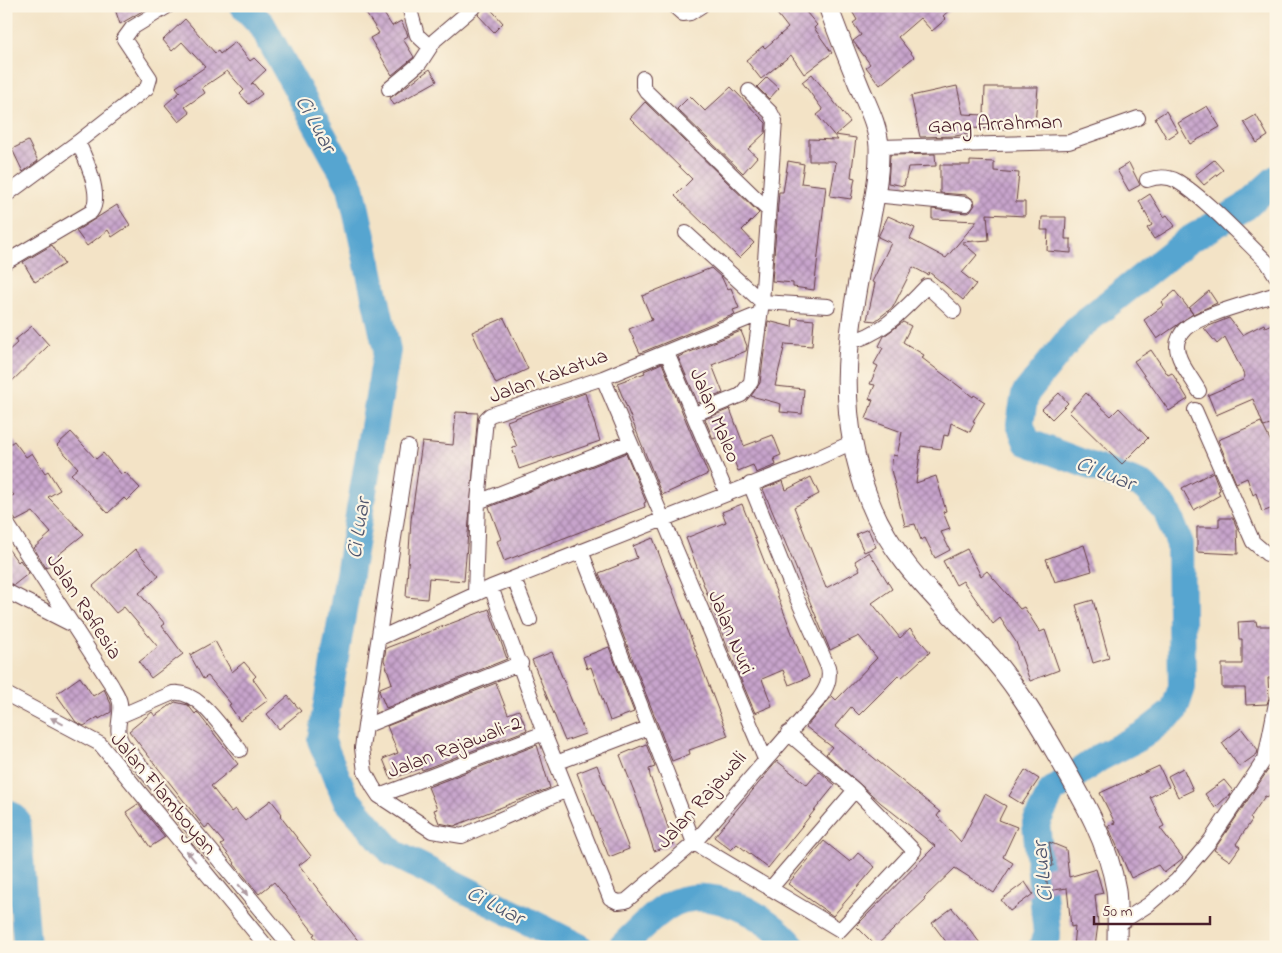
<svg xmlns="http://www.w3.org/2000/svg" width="1282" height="953" font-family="'Indie Flower',sans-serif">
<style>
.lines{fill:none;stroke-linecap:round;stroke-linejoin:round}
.river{stroke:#57a5d0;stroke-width:28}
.building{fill:url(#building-cross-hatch)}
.minor-casing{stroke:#633c42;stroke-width:16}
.secondary-casing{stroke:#633c42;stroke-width:21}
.minor{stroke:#fff;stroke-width:14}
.secondary{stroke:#fff;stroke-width:19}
.oneway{fill:#ae9aa0}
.labels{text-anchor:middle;stroke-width:4.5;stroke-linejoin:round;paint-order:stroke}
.street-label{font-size:21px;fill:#4a1f2b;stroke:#fcf5e5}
.water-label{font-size:22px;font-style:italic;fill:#4f556d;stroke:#fcf5e5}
</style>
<defs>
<pattern id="building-cross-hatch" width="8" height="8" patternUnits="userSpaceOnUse" patternTransform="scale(1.25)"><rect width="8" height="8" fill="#c7a4cc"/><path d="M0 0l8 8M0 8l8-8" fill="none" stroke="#a485a6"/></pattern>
</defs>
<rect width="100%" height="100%" fill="#fcf5e5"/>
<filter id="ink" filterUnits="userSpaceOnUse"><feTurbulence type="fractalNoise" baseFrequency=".02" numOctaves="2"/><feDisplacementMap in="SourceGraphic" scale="10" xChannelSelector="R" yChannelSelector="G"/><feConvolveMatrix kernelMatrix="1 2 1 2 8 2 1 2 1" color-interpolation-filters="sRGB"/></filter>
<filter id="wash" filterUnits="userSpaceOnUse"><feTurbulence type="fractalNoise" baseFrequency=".0096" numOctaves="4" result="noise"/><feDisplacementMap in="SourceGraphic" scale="20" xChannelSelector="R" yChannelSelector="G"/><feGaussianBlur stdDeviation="1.12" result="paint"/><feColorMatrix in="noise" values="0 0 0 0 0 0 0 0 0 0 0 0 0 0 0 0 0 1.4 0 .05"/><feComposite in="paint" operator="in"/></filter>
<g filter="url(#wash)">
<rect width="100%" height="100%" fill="#f3e3c6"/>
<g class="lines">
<!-- river -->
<path class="river" d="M244,6l18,19 89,162 36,163 -66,390 25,59 47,54 186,94
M6,812l11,9 10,126
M622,947c14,-14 29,-30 46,-41 40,-24 99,9 125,41
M1042,947l5,-13 -11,-111 16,-32 47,-33 44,-23 31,-24 8,-24 -2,-143 -14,-34 -22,-24 -117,-44 -7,-18 5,-30 54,-67 108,-86 58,-34 31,-28"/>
</g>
<g id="blocks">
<!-- building -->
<path class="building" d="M114,6h37l-31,18z
M361,6h18l13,20 9,-5 6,12 1,3 -5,3 11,18 -22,18 -22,-37 9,-5z
M488,6l15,17 -9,9 -16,-17 5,-7z
M771,6h30l16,19 -3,3 18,25 -28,21 -13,-19 -30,24 -15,-19 17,-14 2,2 23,-20z
M849,6h105l-11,10 3,3 -14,12 -12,-13 -22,19 16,20 -34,28 -14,-18 4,-3 -17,-23 8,-6 -8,-12 4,-3z
M185,19l30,34 3,-2 2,3 15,-12 15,19 4,-3 12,12 -16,15 3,-2 9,11 -13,10 -9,-10 4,-4 -17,-19 -25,17 3,5 -20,14 5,6 -11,9 -14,-17 15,-13 -4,-5 29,-20 -23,-25 -10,9 -9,-11z
M430,69l7,12 -43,24 -4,-7z
M812,74l38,48 -15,13 21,3 -5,39 4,1 -4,21 -21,-3 6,-33 -2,-2h-25v-22l29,1 -21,-25 6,-5 -21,-28z
M767,77l12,11 -10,11 -12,-12z
M957,86l6,28 21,1 1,-28h53l-3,38 -29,-1v5l-40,-1 1,6 -12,2 -35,1 -9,-41z
M731,87l35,36 -1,10 -17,16 9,8 -14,16 -66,-64 13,-13 15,15z
M645,102l114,111 -17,17 12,13 -15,15 -64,-62 17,-17 -62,-61z
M1207,106l13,21 -30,17 -12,-21z
M1166,111l12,21 -11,7 -12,-21z
M1256,115l12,21 -11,7 -13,-21z
M28,141l10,20 -15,11 -11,-23z
M935,154l1,12 -28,1 -4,19 -16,-3 2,-28z
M1214,160l9,10 -19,15 -9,-10z
M788,161l16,3 -3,19 25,3 -12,104 -21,-3v-4l-21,-2 7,-89h4z
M970,161l24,1v9l25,2 -3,29h9v14l-38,-2 2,26 -27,2 15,13 -15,18 14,11 -13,16 -34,-28 -1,3 -15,-8 -20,40 -18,14 -8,-1 8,-37 -3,-1 19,-39 -13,-6 10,-21 27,12 -5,11 36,19 31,-37 -45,-2v-10l34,4 4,-1 5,-7 -1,-5 -7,-5 -27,-2v-28h30z
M1129,163l11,22 -11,6 -12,-21z
M1150,194l14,23 3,-2 8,11 -21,13 -7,-11 5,-3 -13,-24z
M117,205l13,20 -18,12 -4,-7 -21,16 -11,-15z
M1042,217h24l-1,22h6v14l-24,-2 1,-21h-7z
M52,245l12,19 -29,18 -12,-20z
M711,268l11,10 5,11 4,-1 8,20 -6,2 2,4 -95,39 -11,-24 23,-9 -10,-24z
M1175,291l18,23 -36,25 -13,-19 20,-15 -2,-3z
M1209,291l8,12 -24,11 -4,-6z
M504,318l24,51 -32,15 -24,-52z
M793,318l21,2 -2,26 -27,-2 -10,42 29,3 -2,25 -22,-2 1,-8 -30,-8 9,-13 8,-62 24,6z
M1229,318l13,17 22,-11 1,3 11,-5v65l-5,2 5,13v21l-12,4 -11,-28 -37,16 -8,-20 35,-15 2,-4 -20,-39 -8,7 -13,-16z
M903,322l8,4 -8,16 21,13 -2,3 51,39 1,-2 11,7 -12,19 2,1 -5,10 -19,-9 -3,13 -4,-1 -3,14 -20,-3 -5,37 20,-7 10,35 -3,1 7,17 -9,3 9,18 -15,8 -10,-20 -4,2 -6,-16 -10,2 -3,-13 -11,-43 2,-15 4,1 5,-24 -36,-13 7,-19 -4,-1 6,-14 -5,-1 8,-18 -4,-2 9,-16 -4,-2 5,-10z
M32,326l17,19 -43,42v-34l11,-10 -2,-3z
M741,331l6,15 -1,5 -34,14 11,28 -25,10 -20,-46z
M1151,350l17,25 4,-2 16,26 -19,12 -35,-50z
M662,363l46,111 -46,21 -45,-112 28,-10 -1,-2z
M585,393l15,48 -81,28 -7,-21 5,-1 -10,-26z
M1059,393l9,10 -16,16 -10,-10z
M1086,393l25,23 8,-8 29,30 -26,26 -53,-52z
M730,409l14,37 29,-11 8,20 -7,3 2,7 -20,8 -3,-8 -15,6 -14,-36 -11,4 -8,-20z
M456,412l22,1 -14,168 -35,-3 -2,21 -21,-2 5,-77 11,-78 31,3z
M1261,422l15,30v9l-6,2 6,15v29l-14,5 -6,-19 -3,2 -6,-17 -11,5 -18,-43z
M71,432l25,27 7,-6 19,22 3,-3 15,16 -13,13 -3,-3 -16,15 -37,-39 7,-6 -21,-23z
M14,441l12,16 6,-4 13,20 3,-2 12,19 -12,7 36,37 -26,21 2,2 -14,11 -12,-20 17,-15 -18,-21 -17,9 -10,-19v-3l8,-4 -8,-9v-39z
M626,453l20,49 -2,1 1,4 -141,54 -7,-20 4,-2 -12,-32z
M1213,472l7,18 -2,1 2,4 -26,15 -12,-22z
M811,477l8,17 -25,13 32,81 34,-18 -5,-9 14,-9 23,37 -20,14 28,35 10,-9 20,23 -29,26 -2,-3 -40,40 -8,-8 -16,19 105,86 -3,4 24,26 24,-48 21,12 -7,14 18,7 -14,30 10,6 -19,30 -39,-25 -31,30 1,2 -49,46 -20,-20 79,-80 -54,-43 -55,-49 6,-7 -26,-20 26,-31 4,4 41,-42 -18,-22 -29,14 -67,-161 20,-8 3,9z
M742,504l67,173 -20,8 -6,-15 -21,9 10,27 -17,7 -27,-64 -42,-111 40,-16 -4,-10z
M1219,518h14l4,10 1,26 -41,-2v-25h22z
M868,529l8,18 -12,5 -8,-18z
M653,538l75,198 -39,14 1,4 -18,7 -73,-188 38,-15 -4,-12z
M1084,545l8,26 -37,11 -9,-23z
M6,546l12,16 2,-2 9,13 -15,12 -8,-3z
M135,549l24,27 -20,17 26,31 -3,2 21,28 -32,24 -12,-16 19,-15 -34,-40 -8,6 -23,-27z
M967,549l14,27 6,-5 33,38 4,-2 16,25 5,-2 14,40 -29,11 -14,-39 -16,-24 -7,6 -30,-43 -7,4 -13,-24z
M1093,600l16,58 -16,5 -17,-58z
M489,609l18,50 -121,49 -7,-17 1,-3 12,-5 -8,-23 2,-12z
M1256,621l1,5h17l-1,52h-5l1,20 -2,6 -21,1 -1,-17h-23v-24h20v-25h-3l-1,-17z
M215,641l17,31 12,-10 12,14 -3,3 15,21 -28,21 -11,-16 2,-1 -23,-28 -5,3 -13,-24z
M609,647l25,65 -24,9 -19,-54 -4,2 -4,-12z
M552,652l33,82 -20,7 -33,-81z
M80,677l13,19 11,-7 7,15v8l-12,7 -1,-2 -14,9 -8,-4 -20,-28z
M496,683l12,31 11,-4 8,20 -105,40 -1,-2 -30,11 -8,-20 15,-6 -11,-27z
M288,696l13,15 -22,18 -12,-15z
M175,702l13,3 7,9 2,-2 41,52 -27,22 20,26 4,-3 10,12 26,-21 11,14 -2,2 31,40 -12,9 64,82h-41l-9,-12 2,-1 -41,-52 -15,12 -25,-30 1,-1 -14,-18 3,-2 -15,-18 -4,3 -76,-97 23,-19 3,4z
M1241,728l17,22 -1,4 -18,13 -17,-24z
M646,744l9,23 -6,2 1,7 24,68 -20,7 -15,-47 -19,-49z
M537,745l13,43 -96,38 -15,-3 -5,-13 3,-1 -9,-22z
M777,761l30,24 12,-14 16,14 -67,83 -31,-24 -6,6 -17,-13z
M597,765l32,84 -20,8 -32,-84z
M1159,766l10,21 -19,10 14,29 -4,2 23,30 -19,15 -6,-8 -27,13 -23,-52 7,-3 -15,-30z
M1183,768l10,22 -15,7 -10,-21z
M1025,770l14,9 -17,25 -13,-8z
M1268,770l8,5v7l-8,15 -3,-1 -15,22 2,2 -16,24 4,3 -10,14 -16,-11z
M1224,780l9,11 -18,17 -10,-14z
M138,804l27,33 -15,10 -24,-35z
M824,841l26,21 8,-9 17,14 -42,49 -45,-32z
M1049,842l17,7 3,28 27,-8 7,24 -8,2 3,29 -3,23h-22l2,-21 -4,1 -4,-39 -19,3 -3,-24 8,-1z
M1025,882l8,12 -23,17 -9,-11z
M952,908l15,18 16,21h-33l-18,-24z"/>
</g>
</g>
<g filter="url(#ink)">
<use href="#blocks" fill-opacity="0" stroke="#633c42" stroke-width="1"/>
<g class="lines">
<defs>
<path id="minor" d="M674,6l9,8 7,-1 11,-7
M410,10l7,25 13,12
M643,78v8l3,5 122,119
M389,89l31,-26 15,-23 40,-34
M879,147l190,-5 69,-24
M1147,180c9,-3 21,-4 30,1 27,16 66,58 90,81l9,14
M6,195l72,-53 69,-54 3,-10 -26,-39 8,-11 36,-22
M874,195l92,9
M686,233l76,69 66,4
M6,262l85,-50c12,-15 -5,-53 -13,-70
M848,342c34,-7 55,-32 79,-56l27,25
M667,353l60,141
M603,378l162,381
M1199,391c-7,-13 -22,-30 -22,-45 0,-6 4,-13 8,-17 16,-15 69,-27 91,-35
M1195,410l58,132 14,12 9,2
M695,414l46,-19 10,-13 11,-80 13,-181 -4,-8 -22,-22
M408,447l-43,279 -3,22 3,24 8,15 6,9 53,35 30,5 105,-46
M478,502l152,-60
M6,522l105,162c3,6 8,12 9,19 2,15 -6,26 2,40l169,204
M581,551l113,292 146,87 74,-79 -59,-61 -67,-57
M514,579l16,41
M491,587l53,146 66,165 8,4 8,-1 68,-58 125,-144c7,-10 12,-19 9,-32l-38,-84 -40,-99
M6,591l69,35
M475,594l3,-92 8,-83 4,-4 113,-37 156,-64
M380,638l111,-51 320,-126 42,-19
M6,694l94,50 167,203
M120,716l53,-23c26,-4 51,39 67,57
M365,726l156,-63
M556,763l92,-35
M379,796l165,-63
M770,889l85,-99
M1117,925l31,-20 29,-25 33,-39 55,-82 11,-56"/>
<path id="secondary" d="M828,6c10,28 21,55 32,82 8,19 18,38 19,59 1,36 -9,73 -16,108 -17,88 -27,159 6,245 23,60 70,101 113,147 30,32 52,68 74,106 25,43 52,87 60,137 2,18 1,38 1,57"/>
</defs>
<!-- minor casing -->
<use href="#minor" class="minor-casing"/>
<!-- secondary casing -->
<use href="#secondary" class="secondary-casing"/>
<!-- minor -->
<use href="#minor" class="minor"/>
<!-- secondary -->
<use href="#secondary" class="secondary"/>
</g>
<!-- one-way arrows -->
<defs><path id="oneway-solid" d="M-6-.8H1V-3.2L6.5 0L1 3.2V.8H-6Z" transform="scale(1.25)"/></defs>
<g class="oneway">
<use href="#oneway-solid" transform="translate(57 721) rotate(-152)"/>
<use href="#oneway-solid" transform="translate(191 856) rotate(-129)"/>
<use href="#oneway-solid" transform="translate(243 890) rotate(50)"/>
</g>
</g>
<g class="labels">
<!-- street labels -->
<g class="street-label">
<text transform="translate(995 123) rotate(-2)" y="7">Gang Arrahman</text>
<text transform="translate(548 375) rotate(-20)" y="7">Jalan Kakatua</text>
<text transform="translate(716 415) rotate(67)" y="7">Jalan Maleo</text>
<text transform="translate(85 606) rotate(57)" y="7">Jalan Raflesia</text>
<text transform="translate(732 632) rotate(67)" y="7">Jalan Nuri</text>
<text transform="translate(454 746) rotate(-21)" y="7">Jalan Rajawali-2</text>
<text transform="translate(164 793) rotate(50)" y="7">Jalan Flamboyan</text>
<text transform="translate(701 799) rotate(-48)" y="7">Jalan Rajawali</text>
</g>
<!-- water labels -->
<g class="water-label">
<text transform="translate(317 123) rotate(61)" y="8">Ci Luar</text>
<text transform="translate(1106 472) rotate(21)" y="8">Ci Luar</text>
<text transform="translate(357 528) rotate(-81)" y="8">Ci Luar</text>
<text transform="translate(1041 872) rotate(-96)" y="8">Ci Luar</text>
<text transform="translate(496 904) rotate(27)" y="8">Ci Luar</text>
</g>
</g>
<!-- margin -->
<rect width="1282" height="953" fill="none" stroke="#fcf5e5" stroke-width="25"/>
<!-- scale -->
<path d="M1094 916v8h116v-8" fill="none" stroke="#4a1f2b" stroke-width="2.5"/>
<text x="1102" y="916" font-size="15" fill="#4a1f2b" stroke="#fcf5e5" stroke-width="4" paint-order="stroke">50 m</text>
</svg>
